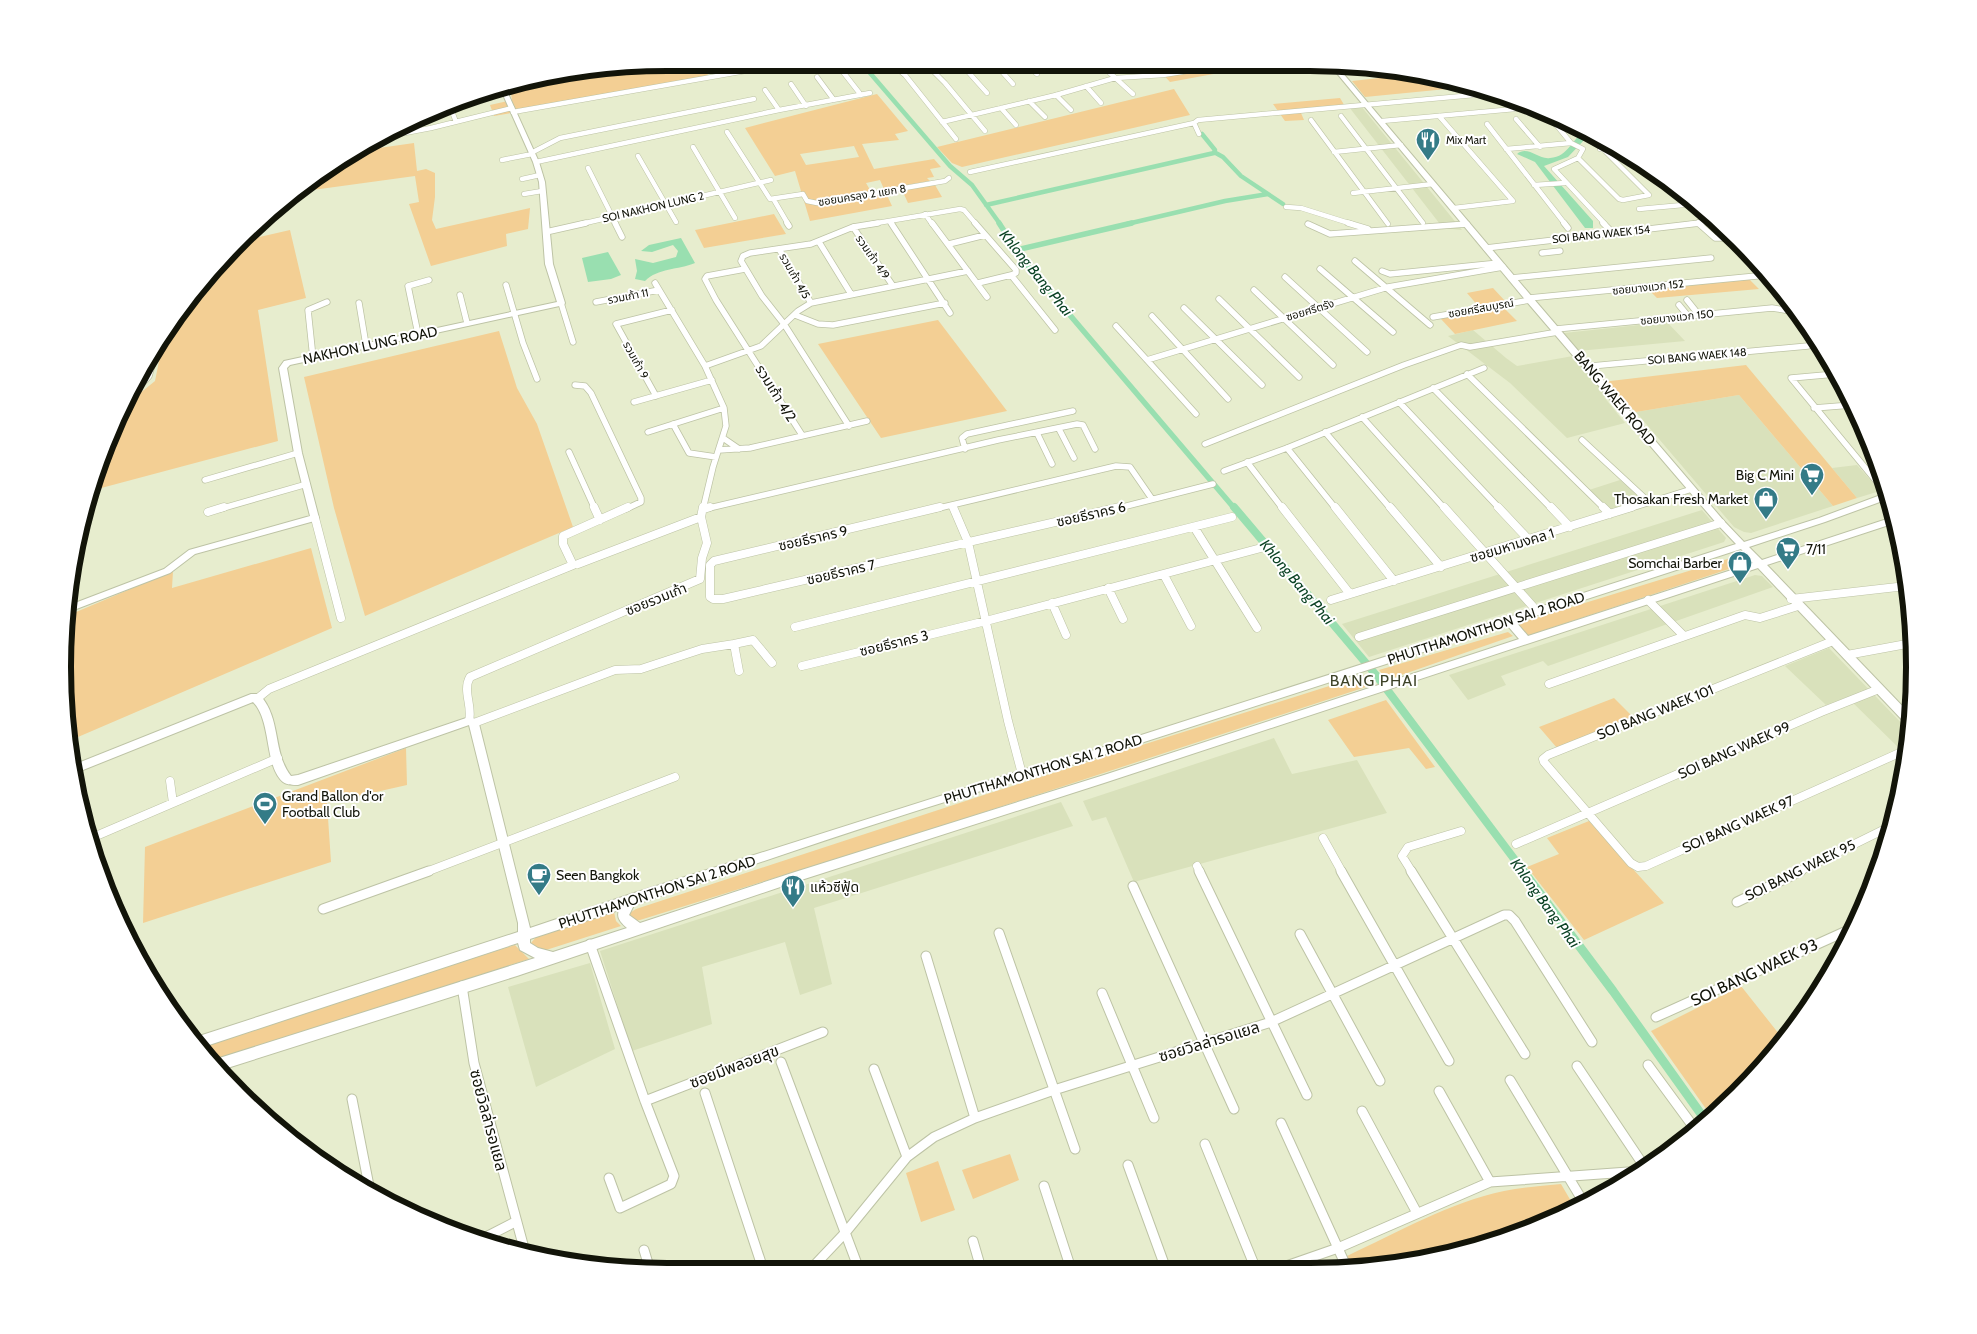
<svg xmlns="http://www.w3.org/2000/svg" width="1977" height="1334" font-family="Cabin,'Noto Sans Thai',sans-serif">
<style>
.built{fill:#d9e1bb}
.green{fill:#f3cf94;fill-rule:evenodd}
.water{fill:#99dfb0}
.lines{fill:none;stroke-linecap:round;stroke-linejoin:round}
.canal-far3{stroke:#99dfb0;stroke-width:4.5}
.canal-far2{stroke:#99dfb0;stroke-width:5.5}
.canal-far1{stroke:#99dfb0;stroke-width:8}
.canal{stroke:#99dfb0;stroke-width:9}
.street-far3-casing{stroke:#bdc3a5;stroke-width:5.5}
.street-far2-casing{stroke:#bdc3a5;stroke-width:7}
.street-far1-casing{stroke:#bdc3a5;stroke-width:9}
.street-casing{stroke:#bdc3a5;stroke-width:11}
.secondary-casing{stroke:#bdc3a5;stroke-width:2}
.street-far3{stroke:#fff;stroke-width:4.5}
.street-far2{stroke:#fff;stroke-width:5.5}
.street-far1{stroke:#fff;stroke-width:8}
.street{stroke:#fff;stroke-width:9}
.secondary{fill:#fff;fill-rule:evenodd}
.labels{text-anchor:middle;stroke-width:4;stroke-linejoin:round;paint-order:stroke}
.far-poi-label{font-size:11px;fill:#121409;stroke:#fff;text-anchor:start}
.far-street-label{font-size:11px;fill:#121409;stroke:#fff}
.street-label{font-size:14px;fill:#121409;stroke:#fff}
.poi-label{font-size:14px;fill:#121409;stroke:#fff;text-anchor:start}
.water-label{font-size:15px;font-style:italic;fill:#0c4325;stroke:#fff}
.quarter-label{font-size:16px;letter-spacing:1px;fill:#3d4228;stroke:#fff}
.near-street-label{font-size:16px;fill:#121409;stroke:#fff}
.rim{fill:none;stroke:#121409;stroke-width:6}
</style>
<rect width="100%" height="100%" fill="#e7edce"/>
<!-- built -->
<path class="built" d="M1361,106l101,124 -19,-2 -94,-121z
M1667,322l18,19 -107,10 -14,-18z
M1473,330l33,28 11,8 56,-10 36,40 -5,1 21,26 -58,15 -57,-55 -62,-47z
M1739,395l94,111 -82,27 -7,-1 -10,-5 -98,-115z
M1857,465l23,26 -23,7 -25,-30z
M1620,480l23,21 -32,10 -22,-21z
M1702,510l24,28 -2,4 -355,115 -27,-33z
M1755,575l7,1 11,11 -225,79 -5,-5 -42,15 5,9 -38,15 -19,-25z
M1829,648l79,82 -2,25 -59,-58 -21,8 -41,-39z
M1274,738l18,36 65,-14 30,53 -253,69 -28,-65 -14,4 -9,-20z
M1061,802l12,24 -259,82 18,76 -32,11 -15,-53 -83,25 10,57 -80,27 -32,-100z
M590,963l25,86 -79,38 -28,-100z"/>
<!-- green -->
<path class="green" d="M1195,63h78l-103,19 -12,-13z
M704,67l6,12 -216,37 -4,-11 22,-5 -1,-6c62,-17 129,-21 193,-27z
M1415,73l13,1 39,13 -102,10 -13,-16 64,-7z
M1174,89l16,26 -228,52 -10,-4 -15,-16z
M877,94l31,37 -13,3 4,6 -37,4 12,25 60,-10 7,8 -11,2 4,8 -7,1 3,3 -46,8 -4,-9 -14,3 7,12 13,-2 6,13 -82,15 -15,-50 -20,5 -30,-48zM854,146l5,11 -53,8 -6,-11z
M1340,98l6,10 -45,5 3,7 -19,1 -12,-17z
M414,143l3,28 9,-2 9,4v24l-3,23 4,9 94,-21 -2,21 -22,5 1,12 -76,20 -22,-62 10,-2 -4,-26 -117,16 12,-10 21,-3 5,-17 22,-11z
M935,185l7,12 -34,6 -6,-13z
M774,214l12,20 -82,14 -9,-18z
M290,230l16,68 -48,12 20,131 -188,50 15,-44 9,-3 14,-41 27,-22 8,-40 25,-42 50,-57z
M1749,279l10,10 -102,9 -9,-9z
M1493,288l13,14 -27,5 -12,-14z
M1503,307l14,14 -62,13 -15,-16z
M938,320l69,91 -126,27 -63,-94z
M499,331l18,57 20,36 36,103 -208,89 -31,-108 -30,-131z
M1746,365l111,133 -24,8 -94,-111 -103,17 -34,-30z
M311,548l21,80 -261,112 -6,-101 4,-24 104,-44 -1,17z
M1734,557l10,7 -214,71 -5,1 -8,-12z
M1508,632l5,4 -126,44 -8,-10z
M1364,675l8,10 -412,135 -320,100 -7,1 -5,-7 8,-5 354,-116z
M1614,698l19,19 -76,31 -18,-21z
M1386,700l49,67 -9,2 -17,-21 -55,9 -26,-37z
M406,748l1,37 -80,18 4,59 -188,61 2,-76z
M1589,821l75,82 -80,37 -57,-73 32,-13 -12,-16z
M614,912l2,9 5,5 -78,25 -12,-4v-4l6,-7z
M515,945l14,14 -315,103 -12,-17z
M1741,986l42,53 -45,55 -27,22 -60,-85z
M1010,1154l9,26 -46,19 -11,-29z
M938,1161l17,49 -34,12 -15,-49z
M1561,1184l14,24 -33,17 -114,35 -75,7 -6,-11c49,-23 104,-54 157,-65 19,-4 38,-5 57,-7z"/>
<!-- water -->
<path class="water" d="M1587,130l8,5 -8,2 -19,20 -24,9 49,55v7h-8l-50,-66 -18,-8c11,-9 21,6 33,4 19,-1 22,-21 37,-28z
M681,238l14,25c-17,7 -37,5 -50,18l-10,-2 2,-8 -2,-12 18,4 23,-6 2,-6 -5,-6 -21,7 -11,-1 8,-6z
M608,252l13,23 -10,4 -23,3 -6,-24z"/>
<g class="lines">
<!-- canal-far3 -->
<path class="canal-far3" d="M864,66l86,100 22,19 28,39
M1214,152l9,5 18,19 42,28
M986,205l228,-52 1,-3 -13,-16
M1127,224l98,-23 43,-7"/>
<!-- canal-far2 -->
<path class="canal-far2" d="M999,223l24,37 212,249
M1016,250l116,-27"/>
<!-- canal-far1 -->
<path class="canal-far1" d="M1234,507l142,168 148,197"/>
<!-- canal -->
<path class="canal" d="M1523,871l90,120 93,130"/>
<defs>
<path id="street-far3" d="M1063,64l4,5
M1100,64l33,30
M1135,64l3,3
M927,65l18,18 40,48
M962,65l25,28
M996,65l17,19
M1027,65l10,9
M894,66l11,9 51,64
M843,72l18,23
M817,77l17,23
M791,84l15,22
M1086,86l15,17
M765,90l14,20
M1056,95l15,15
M1029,101l16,16
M450,106l6,16
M1001,108l15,17
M513,112l261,-46
M1341,116l82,107
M1439,116l74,85 -59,7
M1547,117l11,10
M1516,119l24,28
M1311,120l77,104
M1382,121l145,-13
M942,122l114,-27 59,-17 48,-3 74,-12
M1571,123l-13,4 13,16
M1487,124l78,100
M727,132l43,67 33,-5 4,7 10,2 128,-22 4,-3
M1199,134l-5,-11 4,-3 287,-26
M389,136l42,-8 81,-20
M693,147l42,71
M1602,147l5,1 1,2 -8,-1z
M1506,149l65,-6 12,6 -5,9 -24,11 51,55
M1334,152l67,-7
M531,153l29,-15 194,-39
M638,156l38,66
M1578,158l41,41 4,1 26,-5 -44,-44
M502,160l30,-6
M536,162l243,-52 91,-17
M588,168l28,56
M970,172l224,-49
M522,179l18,-4
M1534,185l31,-2
M1353,193l80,-9
M524,194l18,-3
M774,200l14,24
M1286,207l15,1 51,16
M1639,209l55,-5
M925,214l7,10
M890,221l2,3
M581,224l190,-44
M871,224l89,-15 4,1 12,14
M1690,224l25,-3"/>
<path id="street-far2" d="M615,223l7,14
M787,223l2,3
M891,223l59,90
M932,223l55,74
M975,223l41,47v3l-5,2
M1348,223l20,6
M1564,223l4,5
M1603,223l9,9
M1698,223l17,15h9
M1308,224l22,10 137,-10
M853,227l40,59
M546,232l40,-9
M819,242l32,52
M949,244l36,-9
M1486,248l214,-25
M779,249l32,54
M1542,253l18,-2
M1355,261l75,64
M745,269l-38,7 -2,3 11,21 86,135
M1320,269l73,63
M1382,271l8,3 109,-11
M1285,277l82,75
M1511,278l200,-20
M655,283l50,83 19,42 2,18 -13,41 -10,42
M978,283l33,-8 44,55
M506,285l17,58 14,36
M1254,290l79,75
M460,295l7,28
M1529,298l238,-23
M1219,299l80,78
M1687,300l12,15
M596,302l63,-12
M359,303l7,42
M561,303l12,39
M1679,305l9,11
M1184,308l78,77
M795,315l23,9 15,1 112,-22
M1152,316l76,83
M1433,317l97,-17
M1116,326l80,88
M1556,329l216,-21 25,4
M418,334l-10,-48 21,-6
M313,358l-5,-48 19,-8
M1147,360l241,-73 115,-20
M1585,365l6,1 217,-20
M705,366l56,-20 37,-35 13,-8 157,-32
M1467,374l138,135
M1836,374l-45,4 95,115
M575,385l10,1 6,7 50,105v4l-15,7
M1433,388l119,121
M134,392l15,-16 6,-21
M656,396l-40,-72 56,-14
M634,402l78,-22
M1399,402l101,107
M1814,408l38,-3
M1362,417l83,92
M673,424l16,29 27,4
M849,426l-65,-102 -22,-28 -21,-35 2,-5 7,-3 61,-9 42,-17 25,-4
M1059,429l15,29
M648,432l76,-24
M1325,432l66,77
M1037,433l15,31
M723,438l16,11
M1582,440l67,62
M106,442h3l5,-15
M1205,444l199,-79 57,-20 9,2 88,-15
M1287,448l49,61
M965,449l-3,-11 5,-4 106,-23
M719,450l31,-2 117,-27
M569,452l26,57
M1247,462l36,47
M1224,471l63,-23 197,-80
M205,480l93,-27
M952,505l2,4
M220,509l87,-25
M705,509l293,-69 79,-16 6,1 12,24
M935,509l181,-43 14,1 22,32
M1115,509l98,-25
M1628,509l64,-20"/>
<path id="street-far1" d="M594,507l6,13
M940,507l-226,54 -4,4v32l3,2h10l397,-92
M953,507l15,35 40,179 14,53
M1282,507l68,87
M1335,507l59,74
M1390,507l51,60
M1444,507l93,104
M1498,507l31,33
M1551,507l19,20
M1603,507l7,7
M704,509l6,-2
M208,512l16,-5
M315,518l26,100
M1194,527l63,101
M578,564l123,-47
M1164,575l27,51
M1108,588l15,31
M1791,599l115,-13
M1331,600l301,-93
M1648,600l36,36
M1052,603l14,32
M795,627l437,-110
M1359,637l362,-114
M1833,641l-285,114 -5,4 1,3 87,101 7,4 8,-1 260,-116
M734,644l19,-4 19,23
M1847,655l65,-12
M802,666l184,-45 275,-73
M1549,684l196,-69 15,3 38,-12
M258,698l11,-9 304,-124 -10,-21v-8l65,-29
M469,721c4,-15 -7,-30 1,-44l230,-98 2,-21 5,-15 -6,-26 2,-10
M474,723l141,-53 26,-1 61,-20 32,-5 5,27
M170,781l3,22
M1323,838l19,34
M89,839l189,-81
M1516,844l305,-132 58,-23
M1197,866l3,6
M426,872l249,-95
M1412,872l-10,-16 6,-9 53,-16
M1798,872l93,-46"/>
<path id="street" d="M1199,871l108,224
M1341,871l108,190
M1411,871l114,183
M1133,886l101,223
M1737,902l64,-31
M323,909l106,-38
M999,933l76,216
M1300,934l80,147
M590,944l55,157 29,75 -3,8 -51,24 -11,-30
M926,956l49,162
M462,986l12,77 51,189
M1102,993l52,125
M1656,1017l197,-89
M781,1062l79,210
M1648,1065l47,64
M1577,1066l69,103
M874,1069l33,88
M1510,1080l74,123
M1439,1091l51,91
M705,1093l59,179
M352,1099l18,92
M645,1101l178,-69
M1362,1111l55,102
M1281,1123l66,145
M1205,1144l52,128
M1128,1165l39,107
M1044,1186l28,86
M484,1238l31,-16
M973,1241l9,31
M644,1250l6,20
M808,1272l37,-39 62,-76 27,-20 41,-19 79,-28 217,-68 233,-107h5l6,6 77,121
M1269,1272l69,-24 152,-66 152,-11"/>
<path id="secondary" d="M1330,65h6l197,233 191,223 20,21 75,-24 67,-25 2,6 -63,23 -76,25 13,13 131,-43 2,6 -128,42 143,149 -1,10 -4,-1 -147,-155 -654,215 -309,99 -278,94 -296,94 -8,-10 322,-102 -15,-8 -2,-7 -315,104 -7,-10 322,-105v-9l-49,-198 -171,60c-5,0 -11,0 -15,-3 -19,-16 -11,-61 -30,-80l-180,72v-9l178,-71h8c23,24 13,58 32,82l7,-1 171,-58 9,3 52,208 101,-34 391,-124 60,-16 654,-210 -18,-19 -191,-223zM1741,549l12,14 -225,73 -12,-14zM1507,625l12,14 -415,136 -309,97 -155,51 -11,-8 5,-10c148,-50 297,-102 448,-143zM619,910c-3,8 2,13 8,18l-74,24 -15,-4 -8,-5v-4z
M505,87l34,75 6,20 8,82 12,39 -1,2 -274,60 -3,3 15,85 17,65 -1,2 -123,34 -25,19 -104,40 1,-7 97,-37 25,-19 121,-34 -16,-63 -15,-85 5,-7 273,-59 -12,-38 -6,-82 -6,-20 -33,-74z"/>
</defs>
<!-- street-far3 casing -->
<use href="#street-far3" class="street-far3-casing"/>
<!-- street-far2 casing -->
<use href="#street-far2" class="street-far2-casing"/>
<!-- street-far1 casing -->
<use href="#street-far1" class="street-far1-casing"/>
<!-- street casing -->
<use href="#street" class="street-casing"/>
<!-- secondary casing -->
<use href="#secondary" class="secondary-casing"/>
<!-- street-far3 -->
<use href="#street-far3" class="street-far3"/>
<!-- street-far2 -->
<use href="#street-far2" class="street-far2"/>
<!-- street-far1 -->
<use href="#street-far1" class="street-far1"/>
<!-- street -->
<use href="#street" class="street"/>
<!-- secondary -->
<use href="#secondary" class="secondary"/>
</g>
<!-- icons -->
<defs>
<symbol id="restaurant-pin" viewBox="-11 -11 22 30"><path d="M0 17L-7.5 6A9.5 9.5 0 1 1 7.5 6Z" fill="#347b87" stroke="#fff"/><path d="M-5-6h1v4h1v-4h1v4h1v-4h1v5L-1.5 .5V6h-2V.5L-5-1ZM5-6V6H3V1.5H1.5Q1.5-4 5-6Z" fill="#fff"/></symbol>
<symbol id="supermarket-pin" viewBox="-11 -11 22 30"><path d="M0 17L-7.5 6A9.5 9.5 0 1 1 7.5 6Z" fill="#347b87" stroke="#fff"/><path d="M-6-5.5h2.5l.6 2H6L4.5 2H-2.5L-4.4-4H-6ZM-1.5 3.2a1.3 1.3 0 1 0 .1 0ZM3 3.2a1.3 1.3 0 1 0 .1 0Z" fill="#fff"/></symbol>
<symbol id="shop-pin" viewBox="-11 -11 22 30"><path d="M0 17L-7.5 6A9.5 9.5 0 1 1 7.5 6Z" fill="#347b87" stroke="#fff"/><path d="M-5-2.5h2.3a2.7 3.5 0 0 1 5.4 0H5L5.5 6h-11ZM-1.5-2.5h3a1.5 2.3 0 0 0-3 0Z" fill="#fff"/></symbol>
<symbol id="stadium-pin" viewBox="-11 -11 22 30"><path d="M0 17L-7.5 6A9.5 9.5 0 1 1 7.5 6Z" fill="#347b87" stroke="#fff"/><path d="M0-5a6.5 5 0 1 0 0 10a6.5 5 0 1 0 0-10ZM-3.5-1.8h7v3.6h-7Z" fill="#fff"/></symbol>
<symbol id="cafe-pin" viewBox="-11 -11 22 30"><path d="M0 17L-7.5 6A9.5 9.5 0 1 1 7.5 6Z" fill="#347b87" stroke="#fff"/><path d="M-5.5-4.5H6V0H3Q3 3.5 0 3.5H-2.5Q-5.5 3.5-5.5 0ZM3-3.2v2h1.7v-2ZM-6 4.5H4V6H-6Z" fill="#fff"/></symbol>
</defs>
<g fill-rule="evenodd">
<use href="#restaurant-pin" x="1414" y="126" width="28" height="38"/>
<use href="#supermarket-pin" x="1798" y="461" width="28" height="38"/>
<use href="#shop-pin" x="1752" y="485" width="28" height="38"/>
<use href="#supermarket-pin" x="1774" y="535" width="28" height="38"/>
<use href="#shop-pin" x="1726" y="549" width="28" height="38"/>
<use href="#stadium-pin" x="251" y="790" width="28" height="38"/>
<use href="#cafe-pin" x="525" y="861" width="28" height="38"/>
<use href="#restaurant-pin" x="779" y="873" width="28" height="38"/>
</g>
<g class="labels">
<!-- far-poi labels -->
<g class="far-poi-label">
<text x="1446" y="144">Mix Mart</text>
</g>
<!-- far-street labels -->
<g class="far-street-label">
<text transform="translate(862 195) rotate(-9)" y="4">ซอยนครลุง 2 แยก 8</text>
<text transform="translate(653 207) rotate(-13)" y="4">SOI NAKHON LUNG 2</text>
<text transform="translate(1601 234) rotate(-6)" y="4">SOI BANG WAEK 154</text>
<text transform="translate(873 257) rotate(55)" y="4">รวมเก้า 4/9</text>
<text transform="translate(795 276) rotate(60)" y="4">รวมเก้า 4/5</text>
<text transform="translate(1648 287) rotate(-6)" y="4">ซอยบางแวก 152</text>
<text transform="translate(628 296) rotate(-11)" y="4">รวมเก้า 11</text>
<text transform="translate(1481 308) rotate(-10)" y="4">ซอยศรีสมบูรณ์</text>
<text transform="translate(1310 310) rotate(-17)" y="4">ซอยศรีตรัง</text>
<text transform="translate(1677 317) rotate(-6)" y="4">ซอยบางแวก 150</text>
<text transform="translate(1697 356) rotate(-5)" y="4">SOI BANG WAEK 148</text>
<text transform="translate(636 360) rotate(61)" y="4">รวมเก้า 9</text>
</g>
<!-- street labels -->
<g class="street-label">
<text transform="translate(370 345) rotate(-12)" y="5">NAKHON LUNG ROAD</text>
<text transform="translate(776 393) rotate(58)" y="5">รวมเก้า 4/2</text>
<text transform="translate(1615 398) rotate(50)" y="5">BANG WAEK ROAD</text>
<text transform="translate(1091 514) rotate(-13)" y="5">ซอยธีราคร 6</text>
<text transform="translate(813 538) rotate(-13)" y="5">ซอยธีราคร 9</text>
<text transform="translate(1512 545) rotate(-17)" y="5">ซอยมหามงคล 1</text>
<text transform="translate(841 572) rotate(-13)" y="5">ซอยธีราคร 7</text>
<text transform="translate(656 599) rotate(-22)" y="5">ซอยรวมเก้า</text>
<text transform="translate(1486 628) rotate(-18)" y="5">PHUTTHAMONTHON SAI 2 ROAD</text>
<text transform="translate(894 643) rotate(-14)" y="5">ซอยธีราคร 3</text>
<text transform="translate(1655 712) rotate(-22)" y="5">SOI BANG WAEK 101</text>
<text transform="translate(1734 750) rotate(-24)" y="5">SOI BANG WAEK 99</text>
<text transform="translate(1043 769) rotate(-17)" y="5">PHUTTHAMONTHON SAI 2 ROAD</text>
<text transform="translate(1738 824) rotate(-24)" y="5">SOI BANG WAEK 97</text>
<text transform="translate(1800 870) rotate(-26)" y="5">SOI BANG WAEK 95</text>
<text transform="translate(657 892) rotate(-18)" y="5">PHUTTHAMONTHON SAI 2 ROAD</text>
</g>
<!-- poi labels -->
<g class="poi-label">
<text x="1794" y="480" text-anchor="end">Big C Mini</text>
<text x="1748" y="504" text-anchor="end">Thosakan Fresh Market</text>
<text x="1806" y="554">7/11</text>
<text x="1722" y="568" text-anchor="end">Somchai Barber</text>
<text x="282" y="801">Grand Ballon d'or<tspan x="282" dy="16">Football Club</tspan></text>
<text x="556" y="880">Seen Bangkok</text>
<text x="810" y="892">แห้วซีฟู้ด</text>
</g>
<!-- water labels -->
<g class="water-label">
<text transform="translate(1036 273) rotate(51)" y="5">Khlong Bang Phai</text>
<text transform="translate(1297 582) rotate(50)" y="5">Khlong Bang Phai</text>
<text transform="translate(1545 903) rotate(54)" y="5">Khlong Bang Phai</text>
</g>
<!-- quarter labels -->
<g class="quarter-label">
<text x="1374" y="686">BANG PHAI</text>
</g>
<!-- near-street labels -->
<g class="near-street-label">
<text transform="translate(1754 972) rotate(-25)" y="6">SOI BANG WAEK 93</text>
<text transform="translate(1209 1041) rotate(-17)" y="6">ซอยวิลล่ารอแยล</text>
<text transform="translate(734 1066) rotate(-21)" y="6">ซอยมีพลอยสุข</text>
<text transform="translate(489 1120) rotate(75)" y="6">ซอยวิลล่ารอแยล</text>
</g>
</g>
<!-- crop -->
<path d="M0 0H1977V1334H0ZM667 71H1310A596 596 0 0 1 1906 667V667A596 596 0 0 1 1310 1263H667A596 596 0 0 1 71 667V667A596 596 0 0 1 667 71Z" fill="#fff" fill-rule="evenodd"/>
<path class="rim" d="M667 71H1310A596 596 0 0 1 1906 667V667A596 596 0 0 1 1310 1263H667A596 596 0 0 1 71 667V667A596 596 0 0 1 667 71Z"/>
</svg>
